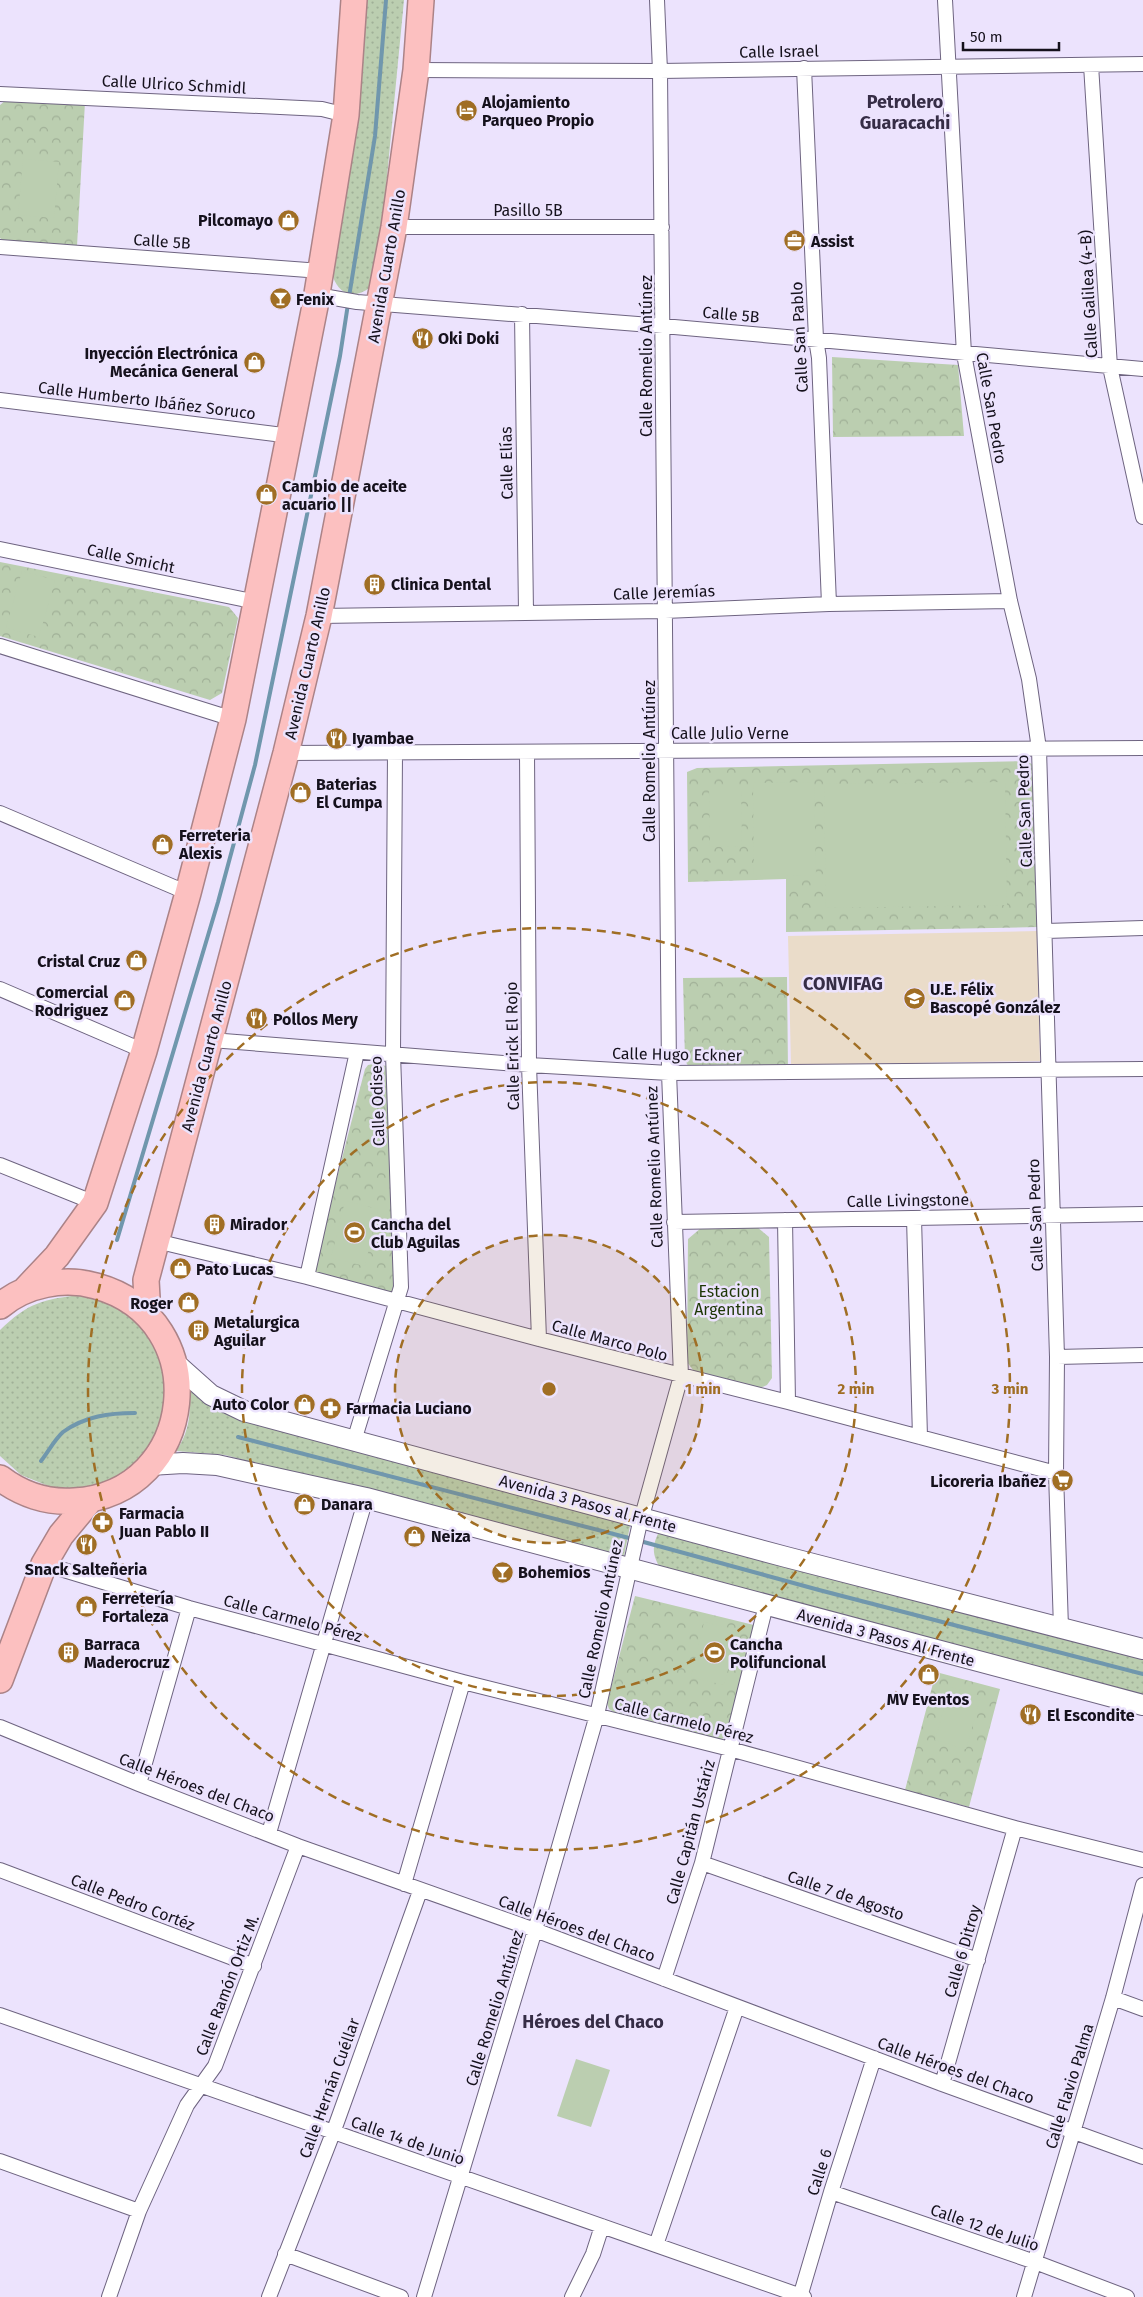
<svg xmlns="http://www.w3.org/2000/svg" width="1143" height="2297" font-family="'Fira Sans',sans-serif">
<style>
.education{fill:#eadcc9}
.grass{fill:url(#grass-dots)}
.park{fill:url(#park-crowns)}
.pitch{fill:#bbceb0}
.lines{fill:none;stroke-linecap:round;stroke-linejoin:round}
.stream{stroke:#7097ad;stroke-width:4}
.street-casing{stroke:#6e6480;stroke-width:16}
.secondary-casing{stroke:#6e6480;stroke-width:22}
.highway-casing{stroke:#ab8387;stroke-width:28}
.street{stroke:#fff;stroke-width:14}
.secondary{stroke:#fff;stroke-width:20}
.highway{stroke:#fcc0c0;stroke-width:25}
.ring{fill:none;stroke:#a06e24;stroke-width:2.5;stroke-dasharray:9 6}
.labels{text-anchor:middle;stroke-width:5;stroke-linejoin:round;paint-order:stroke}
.street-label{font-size:16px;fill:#15111c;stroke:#ece3fd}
.poi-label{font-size:16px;font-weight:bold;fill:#15111c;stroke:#ece3fd;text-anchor:start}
.park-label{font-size:16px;fill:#1d3705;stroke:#ece3fd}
.neighbourhood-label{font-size:18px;font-weight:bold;fill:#362d46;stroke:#ece3fd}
.centre{fill:#a06e24;stroke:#ece3fd;stroke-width:2.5}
.ring-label{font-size:15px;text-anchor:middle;font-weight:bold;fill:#a06e24;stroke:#ece3fd;stroke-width:5;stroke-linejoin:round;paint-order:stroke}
</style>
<defs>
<pattern id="grass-dots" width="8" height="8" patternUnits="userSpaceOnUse" patternTransform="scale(1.25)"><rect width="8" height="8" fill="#bbceb0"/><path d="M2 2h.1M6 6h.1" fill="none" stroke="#a0b097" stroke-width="1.8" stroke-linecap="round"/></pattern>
<pattern id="park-crowns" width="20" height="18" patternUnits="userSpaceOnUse" patternTransform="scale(1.25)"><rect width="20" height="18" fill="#bbceb0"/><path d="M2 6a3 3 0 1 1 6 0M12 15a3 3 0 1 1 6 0" fill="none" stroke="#a0b097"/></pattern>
</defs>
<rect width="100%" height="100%" fill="#ece3fd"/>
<!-- education -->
<path class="education" d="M1037,931l3,130 -249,4 -3,-129z"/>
<!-- grass -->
<path class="grass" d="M365,0h39l-27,280c-14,18 -35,21 -44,-3l24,-151z
M81,1295l31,8 28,17 20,25 11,62 -30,54 -27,19 -31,9 -32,-2 -30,-12 -21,-19v-126c28,-27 43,-31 81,-35z
M189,1388l34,25 408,108 -7,35 -9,3 -390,-104 -49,-4c14,-20 15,-39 13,-63z
M660,1530l483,124v43l-481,-126c-10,-15 -11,-25 -2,-41z"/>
<!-- park -->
<path class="park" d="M6,100l79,2 -8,144 -73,-5 -4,-3v-133z
M832,357l126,8 6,71 -131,1z
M0,562l229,45 9,11 -16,75 -12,7 -210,-64z
M1027,761l9,6 2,160 -252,5v-53l-98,3 -1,-110 10,-4z
M787,977l1,94 -97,-1 -6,-9 -2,-83z
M373,1064l14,2 8,225 -4,1 -75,-18 -1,-11 50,-194 3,-4z
M757,1227l12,10 3,141 -5,7 -7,3 -58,-14 -9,-4 -6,-8 1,-123 13,-11z
M635,1596l123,30 -29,108 -5,4 -6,2 -103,-27 -6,-4 -2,-6z
M936,1672l64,17 -31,118 -64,-17z"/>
<!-- pitch -->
<path class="pitch" d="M23,159l36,3 -5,56 -36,-3z
M22,571l33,9 -16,57 -33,-9z
M814,782l2,93 -62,1 -1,-93z
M1005,782l2,123 -181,3 -2,-124z
M709,790h32l1,56 -32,1z
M345,1201l33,8 -13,57 -34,-8z
M704,1622l34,8 -14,55 -33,-8z
M950,1687l31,9 -15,53 -31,-9z
M576,2059l34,11 -19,57 -34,-11z"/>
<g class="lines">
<!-- stream -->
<path class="stream" d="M349,297l26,-161 11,-136
M117,1240l101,-338 37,-137 85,-409 8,-52
M238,1437l395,102
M41,1461c7,-9 14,-22 22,-29 22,-16 47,-19 72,-19
M640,1541l179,49 324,84"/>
<defs>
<path id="street" d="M945,0l19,354 46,247 19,78 10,70 18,608 -1,116 5,155
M1091,65l19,302 33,150
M804,68l12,271 3,19 10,246
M416,70l244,1 483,-7
M0,94l322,15 24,6
M394,227h268
M0,247l321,24
M317,295l40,7 306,24 480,43
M522,314l4,298
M0,400l291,36
M0,549l256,53
M319,616l346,-5 164,-7 181,-3
M0,646l233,73
M527,752l2,313 10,274
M286,753l857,-5
M0,813l188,80
M1046,931l97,-3
M0,989l144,62
M211,1040l318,25 140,8 474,-4
M0,1165l95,38
M914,1218l6,219
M785,1220l3,182
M674,1222l469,-8
M156,1241l151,36 232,62 249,63 268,71
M307,1277l50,-225
M1057,1357l86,-2
M354,1441l47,-154 -8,-233 2,-302
M44,1564l145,44 274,74 267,67 285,79 128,32
M0,1727l139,57 159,62 237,84 407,154 201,73
M139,1784l50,-176
M269,1833l97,-335
M702,1863l276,97
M0,1870l254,96
M404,1884l59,-202
M664,1979l38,-116 64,-258
M1113,1998l30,11
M0,2015l804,282
M942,2084l73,-256
M0,2161l139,50
M831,2192l204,70 92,35
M656,2245l81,-238
M285,2254l116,43
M109,2297l30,-86 48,-106 28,-39 83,-220
M269,2297l64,-164 87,-242
M424,2297l111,-367 62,-215 42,-188 42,-151 -12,-303 -9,-1002 -3,-71
M572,2297l21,-43 9,-28
M800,2297l31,-105 43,-134
M1024,2297l89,-299 30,-113"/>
<path id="secondary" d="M174,1362l37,33 33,16 542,146 357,92
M150,1465l33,-2 34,2 149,33 777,207"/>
<path id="highway" d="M24,1291l33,-35 38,-53 49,-152 44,-158 45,-174 82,-413 31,-191 8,-115
M0,1306c26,-22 64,-29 96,-20 120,33 102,208 -22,215 -27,2 -53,-7 -74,-23
M148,1316l-2,-36 140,-527 33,-137 75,-389 22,-157 5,-70
M0,1680l44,-116 17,-29 30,-36"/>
</defs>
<!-- street casing -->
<use href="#street" class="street-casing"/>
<!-- secondary casing -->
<use href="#secondary" class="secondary-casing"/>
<!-- highway casing -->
<use href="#highway" class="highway-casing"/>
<!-- street -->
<use href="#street" class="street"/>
<!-- secondary -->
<use href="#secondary" class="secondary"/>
<!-- highway -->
<use href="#highway" class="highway"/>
</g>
<!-- distance rings -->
<circle cx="549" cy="1389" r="154" fill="#a06e24" fill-opacity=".12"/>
<g class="ring">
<circle cx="549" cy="1389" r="154"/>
<circle cx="549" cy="1389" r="307"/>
<circle cx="549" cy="1389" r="461"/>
</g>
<!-- icons -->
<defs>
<symbol id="hotel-disc" viewBox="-11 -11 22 22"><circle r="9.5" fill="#a06e24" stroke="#ece3fd"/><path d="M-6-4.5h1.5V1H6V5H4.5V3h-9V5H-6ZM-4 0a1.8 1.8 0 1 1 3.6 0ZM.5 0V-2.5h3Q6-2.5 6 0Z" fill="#fff"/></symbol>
<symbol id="shop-disc" viewBox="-11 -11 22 22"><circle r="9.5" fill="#a06e24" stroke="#ece3fd"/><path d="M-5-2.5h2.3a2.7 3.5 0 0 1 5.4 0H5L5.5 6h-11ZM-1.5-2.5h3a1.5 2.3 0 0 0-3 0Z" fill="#fff"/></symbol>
<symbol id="office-disc" viewBox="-11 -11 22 22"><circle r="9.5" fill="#a06e24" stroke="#ece3fd"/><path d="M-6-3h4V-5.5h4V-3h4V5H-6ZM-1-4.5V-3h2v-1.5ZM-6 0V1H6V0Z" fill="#fff"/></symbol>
<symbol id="bar-disc" viewBox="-11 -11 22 22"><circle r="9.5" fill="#a06e24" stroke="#ece3fd"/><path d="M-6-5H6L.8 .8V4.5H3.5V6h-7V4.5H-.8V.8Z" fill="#fff"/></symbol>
<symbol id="restaurant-disc" viewBox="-11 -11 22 22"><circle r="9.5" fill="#a06e24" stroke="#ece3fd"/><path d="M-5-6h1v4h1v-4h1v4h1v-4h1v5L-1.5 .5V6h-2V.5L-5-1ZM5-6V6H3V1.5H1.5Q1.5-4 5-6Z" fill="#fff"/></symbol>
<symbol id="building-disc" viewBox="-11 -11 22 22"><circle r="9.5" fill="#a06e24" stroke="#ece3fd"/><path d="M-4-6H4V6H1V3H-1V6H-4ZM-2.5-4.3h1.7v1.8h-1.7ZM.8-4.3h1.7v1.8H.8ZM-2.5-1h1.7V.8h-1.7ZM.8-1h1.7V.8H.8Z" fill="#fff"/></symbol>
<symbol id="school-disc" viewBox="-11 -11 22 22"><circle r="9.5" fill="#a06e24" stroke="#ece3fd"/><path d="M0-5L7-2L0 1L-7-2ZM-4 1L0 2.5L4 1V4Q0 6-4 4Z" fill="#fff"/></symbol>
<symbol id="stadium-disc" viewBox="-11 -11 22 22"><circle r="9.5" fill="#a06e24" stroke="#ece3fd"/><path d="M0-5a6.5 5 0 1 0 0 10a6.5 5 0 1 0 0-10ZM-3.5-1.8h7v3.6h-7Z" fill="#fff"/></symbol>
<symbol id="pharmacy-disc" viewBox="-11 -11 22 22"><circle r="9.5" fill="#a06e24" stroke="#ece3fd"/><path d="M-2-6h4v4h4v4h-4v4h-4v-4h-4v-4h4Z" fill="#fff"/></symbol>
<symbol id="supermarket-disc" viewBox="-11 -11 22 22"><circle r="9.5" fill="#a06e24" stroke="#ece3fd"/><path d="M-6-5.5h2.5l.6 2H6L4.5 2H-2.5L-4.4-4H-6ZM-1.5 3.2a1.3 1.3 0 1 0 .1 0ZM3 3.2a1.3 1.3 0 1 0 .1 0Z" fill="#fff"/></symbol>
</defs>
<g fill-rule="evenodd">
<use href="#hotel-disc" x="454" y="98" width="25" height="25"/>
<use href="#shop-disc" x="276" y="208" width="25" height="25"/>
<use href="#office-disc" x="782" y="228" width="25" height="25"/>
<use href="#bar-disc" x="268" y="286" width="25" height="25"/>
<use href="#restaurant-disc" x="410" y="326" width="25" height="25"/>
<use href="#shop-disc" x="242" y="350" width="25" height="25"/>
<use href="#shop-disc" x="254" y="482" width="25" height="25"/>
<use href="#building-disc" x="362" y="572" width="25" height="25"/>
<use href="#restaurant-disc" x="324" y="726" width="25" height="25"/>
<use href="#shop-disc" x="288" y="780" width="25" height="25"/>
<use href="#shop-disc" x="150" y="832" width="25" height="25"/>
<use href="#shop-disc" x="124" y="948" width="25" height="25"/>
<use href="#school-disc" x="902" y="986" width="25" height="25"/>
<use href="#shop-disc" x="112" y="988" width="25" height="25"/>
<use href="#restaurant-disc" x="244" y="1006" width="25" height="25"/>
<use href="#building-disc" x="202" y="1212" width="25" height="25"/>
<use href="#stadium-disc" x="342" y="1220" width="25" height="25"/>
<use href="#shop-disc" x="168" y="1256" width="25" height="25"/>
<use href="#shop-disc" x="176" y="1290" width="25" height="25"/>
<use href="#building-disc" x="186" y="1318" width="25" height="25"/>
<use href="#shop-disc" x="292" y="1392" width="25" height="25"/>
<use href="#pharmacy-disc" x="318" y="1396" width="25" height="25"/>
<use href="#supermarket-disc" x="1050" y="1468" width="25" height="25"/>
<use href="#shop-disc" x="292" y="1492" width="25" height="25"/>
<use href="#pharmacy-disc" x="90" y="1510" width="25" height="25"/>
<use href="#shop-disc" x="402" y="1524" width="25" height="25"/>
<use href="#restaurant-disc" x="74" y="1532" width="25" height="25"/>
<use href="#bar-disc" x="490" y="1560" width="25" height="25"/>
<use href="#shop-disc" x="74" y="1594" width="25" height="25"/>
<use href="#building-disc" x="56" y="1640" width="25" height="25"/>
<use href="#stadium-disc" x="702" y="1640" width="25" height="25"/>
<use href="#shop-disc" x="916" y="1662" width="25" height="25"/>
<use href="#restaurant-disc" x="1018" y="1702" width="25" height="25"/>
</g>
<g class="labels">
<!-- street labels -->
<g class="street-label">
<text transform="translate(779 51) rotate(-1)" y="6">Calle Israel</text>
<text transform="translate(174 84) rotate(3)" y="6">Calle Ulrico Schmidl</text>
<text x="528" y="216">Pasillo 5B</text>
<text transform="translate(162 241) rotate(4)" y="6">Calle 5B</text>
<text transform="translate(386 266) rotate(-80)" y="6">Avenida Cuarto Anillo</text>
<text transform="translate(1088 294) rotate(-93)" y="6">Calle Galilea (4-B)</text>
<text transform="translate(731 314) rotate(5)" y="6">Calle 5B</text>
<text transform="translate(799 337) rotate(-93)" y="6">Calle San Pablo</text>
<text transform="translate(646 356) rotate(-90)" y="6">Calle Romelio Antúnez</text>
<text transform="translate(147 400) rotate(7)" y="6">Calle Humberto Ibáñez Soruco</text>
<text transform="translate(992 408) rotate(80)" y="6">Calle San Pedro</text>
<text transform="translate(506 463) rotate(-91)" y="6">Calle Elías</text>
<text transform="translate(131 558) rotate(12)" y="6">Calle Smicht</text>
<text transform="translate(664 592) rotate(-2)" y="6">Calle Jeremías</text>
<text transform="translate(307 663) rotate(-77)" y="6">Avenida Cuarto Anillo</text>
<text x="730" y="739">Calle Julio Verne</text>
<text transform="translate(649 761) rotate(-90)" y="6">Calle Romelio Antúnez</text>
<text transform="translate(1024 811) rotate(-92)" y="6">Calle San Pedro</text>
<text transform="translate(512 1046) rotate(-91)" y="6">Calle Erick El Rojo</text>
<text transform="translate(677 1054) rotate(1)" y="6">Calle Hugo Eckner</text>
<text transform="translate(206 1056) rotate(-75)" y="6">Avenida Cuarto Anillo</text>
<text transform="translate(377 1101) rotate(-92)" y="6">Calle Odiseo</text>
<text transform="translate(654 1167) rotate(-92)" y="6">Calle Romelio Antúnez</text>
<text transform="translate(908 1200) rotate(-1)" y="6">Calle Livingstone</text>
<text transform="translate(1035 1215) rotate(-92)" y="6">Calle San Pedro</text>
<text transform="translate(610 1340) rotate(15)" y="6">Calle Marco Polo</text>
<text transform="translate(588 1503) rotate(15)" y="6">Avenida 3 Pasos al Frente</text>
<text transform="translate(293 1618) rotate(15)" y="6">Calle Carmelo Pérez</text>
<text transform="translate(600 1619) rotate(-78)" y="6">Calle Romelio Antúnez</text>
<text transform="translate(886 1637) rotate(15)" y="6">Avenida 3 Pasos Al Frente</text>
<text transform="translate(684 1720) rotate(14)" y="6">Calle Carmelo Pérez</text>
<text transform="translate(197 1787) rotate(21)" y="6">Calle Héroes del Chaco</text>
<text transform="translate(690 1832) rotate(-75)" y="6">Calle Capitán Ustáriz</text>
<text transform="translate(846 1895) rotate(19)" y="6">Calle 7 de Agosto</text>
<text transform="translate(133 1902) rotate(21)" y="6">Calle Pedro Cortéz</text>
<text transform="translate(577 1928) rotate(20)" y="6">Calle Héroes del Chaco</text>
<text transform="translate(962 1951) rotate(-74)" y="6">Calle 6 Ditroy</text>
<text transform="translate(227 1985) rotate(-69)" y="6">Calle Ramón Ortiz M.</text>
<text transform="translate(494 2008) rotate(-73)" y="6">Calle Romelio Antúnez</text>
<text transform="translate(956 2070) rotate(20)" y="6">Calle Héroes del Chaco</text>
<text transform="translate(1069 2086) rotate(-73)" y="6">Calle Flavio Palma</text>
<text transform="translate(329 2088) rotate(-70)" y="6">Calle Hernán Cuéllar</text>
<text transform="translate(408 2140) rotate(19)" y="6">Calle 14 de Junio</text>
<text transform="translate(819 2172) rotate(-72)" y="6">Calle 6</text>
<text transform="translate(985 2227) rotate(19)" y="6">Calle 12 de Julio</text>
</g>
<!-- poi labels -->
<g class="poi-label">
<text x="482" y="108">Alojamiento<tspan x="482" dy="18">Parqueo Propio</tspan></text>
<text x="273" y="226" text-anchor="end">Pilcomayo</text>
<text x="811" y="247">Assist</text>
<text x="296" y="305">Fenix</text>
<text x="438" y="344">Oki Doki</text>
<text x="238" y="359" text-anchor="end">Inyección Electrónica<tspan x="238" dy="18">Mecánica General</tspan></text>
<text x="282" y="492">Cambio de aceite<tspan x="282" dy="18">acuario ||</tspan></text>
<text x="391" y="590">Clinica Dental</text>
<text x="352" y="744">Iyambae</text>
<text x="316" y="790">Baterias<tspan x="316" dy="18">El Cumpa</tspan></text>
<text x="179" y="841">Ferreteria<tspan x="179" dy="18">Alexis</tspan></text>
<text x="120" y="967" text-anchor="end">Cristal Cruz</text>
<text x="930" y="995">U.E. Félix<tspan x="930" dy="18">Bascopé González</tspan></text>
<text x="108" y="998" text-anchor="end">Comercial<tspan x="108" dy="18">Rodriguez</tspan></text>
<text x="273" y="1025">Pollos Mery</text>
<text x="230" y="1230">Mirador</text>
<text x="371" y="1230">Cancha del<tspan x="371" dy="18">Club Aguilas</tspan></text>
<text x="196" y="1275">Pato Lucas</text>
<text x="173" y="1309" text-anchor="end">Roger</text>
<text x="214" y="1328">Metalurgica<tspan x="214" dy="18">Aguilar</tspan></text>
<text x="289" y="1410" text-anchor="end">Auto Color</text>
<text x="346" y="1414">Farmacia Luciano</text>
<text x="1046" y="1487" text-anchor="end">Licoreria Ibañez</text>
<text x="321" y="1510">Danara</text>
<text x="119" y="1519">Farmacia<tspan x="119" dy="18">Juan Pablo II</tspan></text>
<text x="431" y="1542">Neiza</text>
<text x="86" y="1575" text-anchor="middle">Snack Salteñeria</text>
<text x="518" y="1578">Bohemios</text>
<text x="102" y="1604">Ferretería<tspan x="102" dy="18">Fortaleza</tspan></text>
<text x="84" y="1650">Barraca<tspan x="84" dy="18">Maderocruz</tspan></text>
<text x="730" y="1650">Cancha<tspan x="730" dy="18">Polifuncional</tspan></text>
<text x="928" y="1705" text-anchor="middle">MV Eventos</text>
<text x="1047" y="1721">El Escondite</text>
</g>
<!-- park labels -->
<g class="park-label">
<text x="729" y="1297">Estacion<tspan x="729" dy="18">Argentina</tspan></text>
</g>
<!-- neighbourhood labels -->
<g class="neighbourhood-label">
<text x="905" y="108">Petrolero<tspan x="905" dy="21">Guaracachi</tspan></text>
<text x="843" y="990">CONVIFAG</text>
<text x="593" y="2028">Héroes del Chaco</text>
</g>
</g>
<circle cx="549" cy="1389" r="8" class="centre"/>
<g class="ring-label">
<text x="703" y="1394">1 min</text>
<text x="856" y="1394">2 min</text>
<text x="1010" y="1394">3 min</text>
</g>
<!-- scale -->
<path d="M963 42v8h96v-8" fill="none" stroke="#15111c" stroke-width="2.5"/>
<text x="970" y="42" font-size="15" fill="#15111c" stroke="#ece3fd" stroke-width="4" paint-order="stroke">50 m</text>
</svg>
